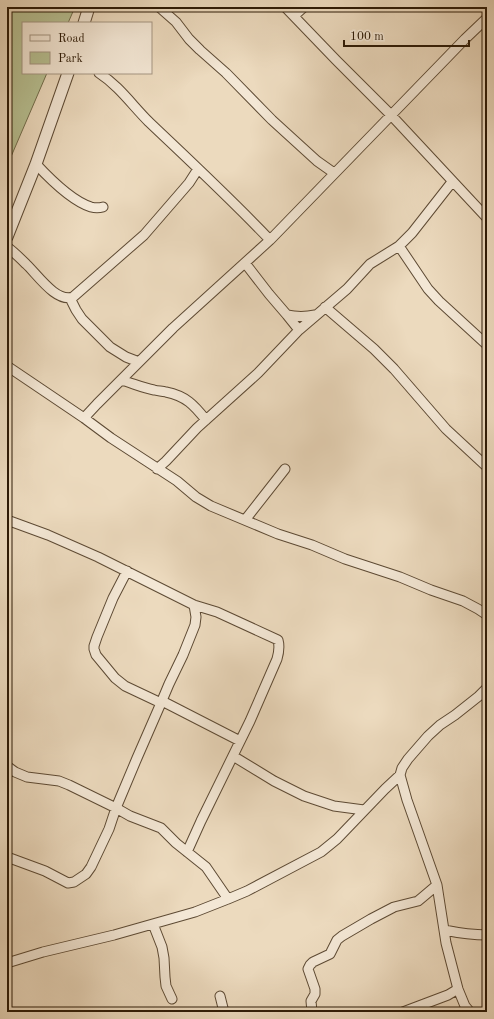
<svg xmlns="http://www.w3.org/2000/svg" width="494" height="1019" font-family="'Old Standard TT',serif">
<style>
.green{fill:#b7c092;stroke:#726d4c}
.lines{fill:none;stroke-linecap:round;stroke-linejoin:round}
.minor-casing{stroke:#5d4a34;stroke-width:11}
.tertiary-casing{stroke:#5d4a34;stroke-width:13}
.minor{stroke:#f3e7d5;stroke-width:9}
.tertiary{stroke:#f3e7d5;stroke-width:11}
</style>
<rect width="100%" height="100%" fill="#ecdabe"/>
<filter id="stains"><feTurbulence type="fractalNoise" baseFrequency=".005" numOctaves="4"/><feColorMatrix values="0 0 0 0 .2 0 0 0 0 .09 0 0 0 0 .02 0 0 0 .5 -.17"/></filter>
<radialGradient id="worn" r=".72"><stop offset=".6" stop-color="#630" stop-opacity="0"/><stop offset="1" stop-color="#630" stop-opacity=".3"/></radialGradient>
<!-- green -->
<path class="green" d="M7,7h68l-7,16h-45v50h24l-40,93z"/>
<g class="lines">
<defs>
<path id="minor" d="M159,7l17,15 13,17 11,11 26,23 46,47 45,41 17,12
M285,7l51,53 55,55 96,103
M294,16l10,-9
M99,73c20,13 33,32 50,49 41,39 82,77 121,118
M36,164c13,14 36,37 55,43 4,1 8,1 12,0
M399,246l29,43 11,12 48,44
M7,247c7,5 13,11 19,17 11,10 30,39 47,33l71,-62 45,-52 9,-14
M245,263l24,31 18,21 12,15
M70,298l6,12 6,9 28,28 16,10 13,5
M325,307l49,42 20,20 52,60 41,38
M287,315c10,2 18,2 28,0
M7,366l77,52 27,20 66,43 19,16 15,9 67,28 34,11 33,14 55,18 31,13 32,11 15,8 9,6
M121,380c11,3 22,8 33,10 4,1 8,1 12,2 20,4 28,13 40,28
M84,418l13,-14 76,-76 97,-88 195,-201 22,-21
M157,469l9,-8 31,-33 61,-55 41,-43 48,-41 23,-25 29,-18 13,-13 40,-51
M7,520l41,15 50,22 96,48 23,7 61,28c2,7 1,12 -1,19l-27,62 -49,100 -14,31
M245,520l40,-51
M127,571l-14,27 -16,39 -3,9v3l2,6 19,23 10,8 36,17
M162,701l78,40
M233,756l41,25 30,15 30,10 30,4
M7,766l8,6 12,5 32,4 10,4 47,23 14,8 31,12 15,15 30,24 22,32
M7,857l38,14 23,12 6,-1 12,-8 5,-7 18,-38 7,-21 21,-50 24,-55 8,-19 14,-29 12,-30 1,-8 -2,-12
M153,924l9,23 2,11 1,19 1,9 6,13
M444,930c15,3 28,5 43,5
M7,963l36,-11 71,-17 81,-23 33,-13 19,-8 74,-39 16,-13 48,-50 15,-14
M220,996l4,16
M312,1012l-1,-11 4,-7v-5l-7,-20 2,-4 3,-3 17,-8 7,-14 5,-4 29,-17 23,-12 24,-6 6,-5 13,-11
M403,1012l45,-17 10,-6
M470,1012l-5,-6 -7,-17 -12,-46 -9,-58 -30,-85 -7,-25 2,-7 6,-9 20,-23 12,-11 15,-10 24,-19 8,-8"/>
<path id="tertiary" d="M84,23l5,-16
M7,237l29,-73 32,-91"/>
</defs>
<!-- minor casing -->
<use href="#minor" class="minor-casing"/>
<!-- tertiary casing -->
<use href="#tertiary" class="tertiary-casing"/>
<!-- minor -->
<use href="#minor" class="minor"/>
<!-- tertiary -->
<use href="#tertiary" class="tertiary"/>
</g>
<!-- margin -->
<rect width="494" height="1019" fill="none" stroke="#ecdabe" stroke-width="24"/>
<rect x="8" y="8" width="478" height="1003" fill="none" stroke="#2d1a06" stroke-width="2"/>
<rect x="12" y="12" width="470" height="995" fill="none" stroke="#2d1a06"/>
<!-- legend -->
<rect x="22" y="22" width="130" height="52" fill="#f3e7d5" stroke="#a49582"/>
<rect x="30" y="35" width="20" height="6" fill="#f3e7d5" stroke="#a49582"/>
<text x="58" y="42" font-size="12" fill="#2d1a06">Road</text>
<rect x="30" y="52" width="20" height="12" fill="#b7c092" stroke="#a49582"/>
<text x="58" y="62" font-size="12" fill="#2d1a06">Park</text>
<!-- scale -->
<path d="M344 40v6h125v-6" fill="none" stroke="#2d1a06" stroke-width="2"/>
<text x="350" y="40" font-size="12" fill="#2d1a06" stroke="#f3e7d5" stroke-width="3" paint-order="stroke">100 m</text>
<rect width="100%" height="100%" filter="url(#stains)"/>
<rect width="100%" height="100%" fill="url(#worn)"/>
</svg>
